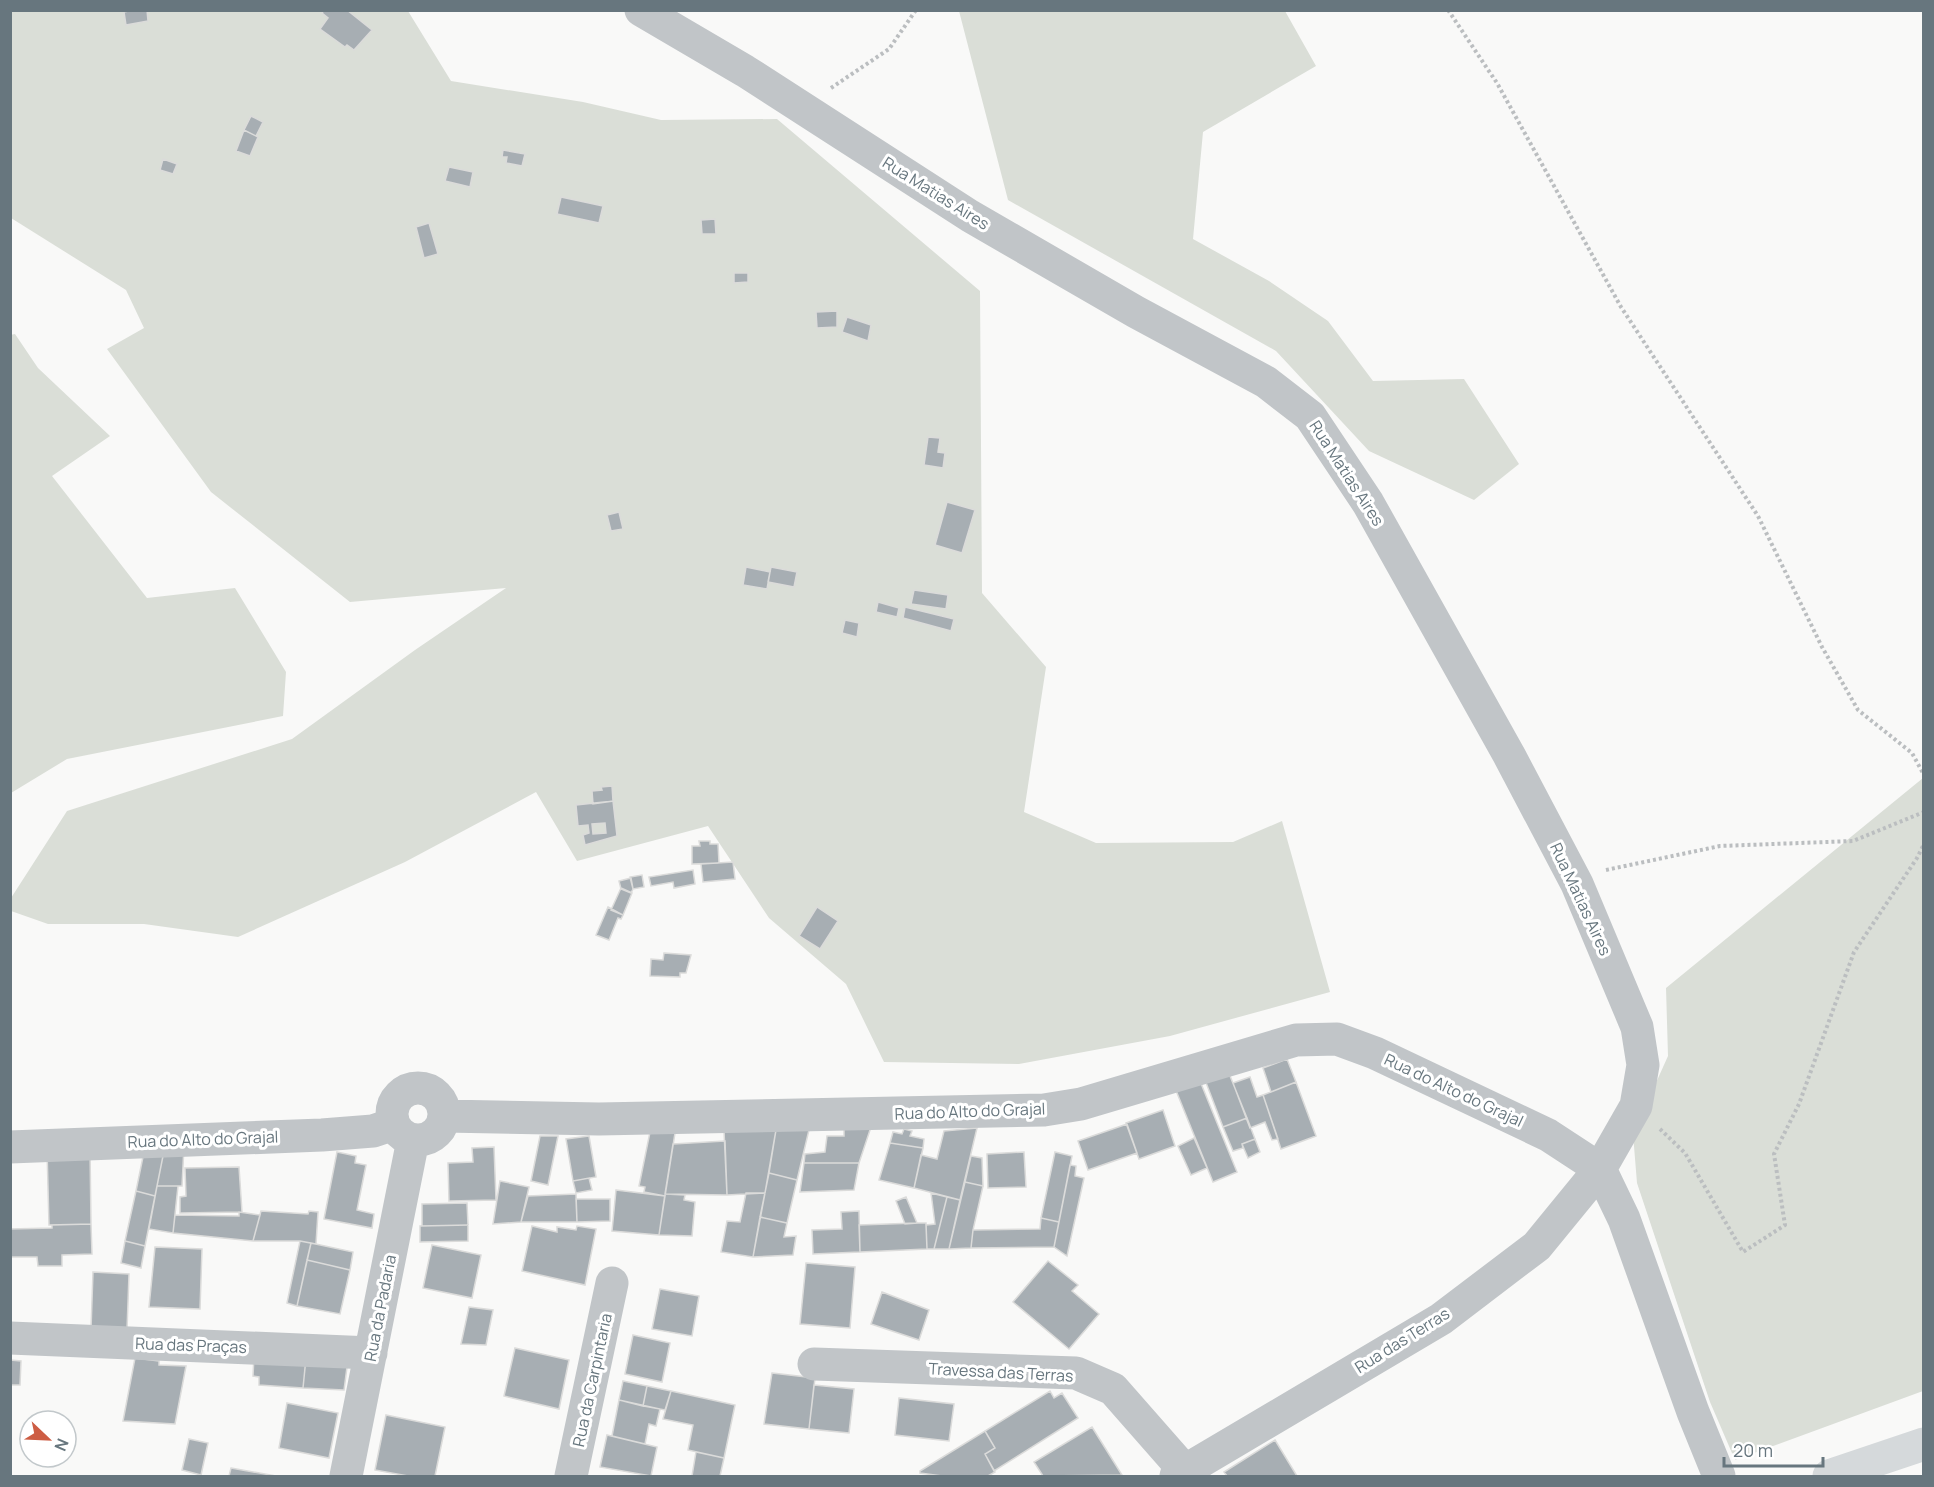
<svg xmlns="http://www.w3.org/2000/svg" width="1934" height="1487" font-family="Manrope,sans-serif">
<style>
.green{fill:#daded7}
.building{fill:#a7aeb3;stroke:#dbdbda;stroke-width:1.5;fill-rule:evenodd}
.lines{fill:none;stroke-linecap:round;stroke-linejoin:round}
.path{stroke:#bbbec0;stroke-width:4;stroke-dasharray:3 3;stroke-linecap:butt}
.minor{stroke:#c1c5c8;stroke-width:33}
.highway{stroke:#d5d9db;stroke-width:33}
.labels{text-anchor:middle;stroke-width:6;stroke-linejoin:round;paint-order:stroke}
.street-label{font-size:16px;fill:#67767e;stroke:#fff}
</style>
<rect width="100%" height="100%" fill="#f9f9f8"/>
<!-- green -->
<path class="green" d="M11,11h397l43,70 132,21 78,18 116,-1 203,172 2,302 64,74 -22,145 72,31 137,-1 49,-21 48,171 -160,44 -151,28 -135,-2 -38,-78 -77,-66 -61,-92 -131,35 -41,-69 -131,70 -167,75 -94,-13h-96l-37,-13v-13l56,-87 225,-72 123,-89 91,-62 -156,14 -139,-110 -104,-143 37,-21 -18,-38 -115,-72z
M959,11h326l31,55 -113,66 -10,107 76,42 59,40 45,60 91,-2 55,85 -45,36 -105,-49 -93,-100 -268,-151z
M15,334l23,34 72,68 -58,40 95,122 88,-10 51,84 -3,44 -216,43 -56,34 -1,-458z
M1923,778v613l-188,69 -25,-58 -73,-219 -4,-49 35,-78 -2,-68z"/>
<!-- building -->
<path class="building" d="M133,10h14l1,11 -22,4 -2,-13z
M324,10h23l25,20 -18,20 -7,-5 -2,2 -25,-18 8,-11 -6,-5z
M251,116l12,6 -7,14 -12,-6z
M244,130l14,7 -8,19 -14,-5z
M503,150l22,4 -3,12 -16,-3 1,-6h-5z
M163,159l14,5 -4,10 -13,-4z
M449,167l24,5 -3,15 -25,-6z
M561,197l42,9 -4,17 -42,-9z
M715,219l1,15h-14l-1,-14z
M429,223l9,31 -14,4 -8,-31z
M734,273h14v9l-14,1z
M837,311v16l-20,1 -1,-16z
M847,317l24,8 -3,16 -26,-9z
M928,437l12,1 -2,14 7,1 -2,15 -19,-3z
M947,502l28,8 -13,43 -27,-8z
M619,512l4,17 -12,2 -4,-16z
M746,567l24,5 -3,17 -24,-4z
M771,567l26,5 -3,15 -26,-5z
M914,590l34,5 -2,14 -35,-5z
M878,602l21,6 -2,9 -21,-5z
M905,607l49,12 -3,12 -48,-13z
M845,620l14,3 -2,14 -15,-4z
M612,786l1,15 -20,3 -1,-13 10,-1 -1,-3z
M613,801l4,35 -32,9 -2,-10 6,-2 -1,-8 -10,1 -2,-21zM605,823l1,10 -13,1 -1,-10z
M699,841h11v3h8l1,19 -27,1v-18h8z
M733,862l2,17 -32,3 -2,-18z
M693,870l2,14 -21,4 -1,-6 -22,4 -2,-9z
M642,875l2,12 -11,2 -3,-12z
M631,878l2,11 -2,4 -10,-4 -2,-8z
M621,888l11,5 -9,22 -12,-5z
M608,907l15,8 -2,4 -3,-1 -9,22 -13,-5z
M817,907l21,14 -18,28 -21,-13z
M664,953l27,2 -5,18h-6v4l-30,-1 1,-17 12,1z
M1287,1059l9,23 -25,10 -8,-24z
M1228,1071l19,47 -24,9 -18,-47z
M1250,1077l7,20 6,-2 15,44 -6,1 -7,-18 -15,6 -17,-45z
M1200,1081l37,91 -24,10 -38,-94z
M1296,1082l20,54 -35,13 -18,-54z
M1163,1110l12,36 -36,13 -13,-36z
M1247,1118l8,21 -13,5 1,4 -10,3 -10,-24z
M1127,1124l10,29 -49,17 -10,-29z
M871,1127l-12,36h-55l1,-9 20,-2 2,-16h17v-8z
M977,1128l-17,72 -46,-12 7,-33 16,4 7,-28z
M904,1129l8,2 -2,5 14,3 -1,9 -33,-5 3,-11 9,2z
M776,1130l-11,63 -38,2 -3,-64z
M776,1130h33l-12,50 -28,-7z
M650,1132l25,1 -10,63 -21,-4 1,-5 -6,-1z
M540,1136h18l-10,49 -17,-4z
M589,1136l7,41 -23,4 -7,-42z
M1194,1138l13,30 -16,7 -13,-29z
M1255,1139l5,13 -12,6 -6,-14z
M725,1141l2,54 -62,-1 8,-50z
M890,1143l33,5 -9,40 -35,-8z
M165,1146l-10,50 -19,-5 9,-44z
M165,1146h19l-2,40h-25z
M494,1147l2,53 -47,1 -1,-38 25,-1 -1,-14z
M90,1149l1,75 -42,1 -2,-75z
M337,1152l19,4 -1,7 11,2 -9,45 17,4 -2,14 -48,-9z
M1024,1152l2,35 -38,1 -1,-34z
M1055,1152l17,4 -13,66 -18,-4z
M971,1156l11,2 1,28 -18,-4z
M804,1163h55l-5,27 -54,2z
M1070,1165l6,1 -1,10 9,2 -17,78 -13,-9z
M239,1167l3,45 -62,1v-16l6,-1 -1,-28z
M769,1173l28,7 -10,43 -27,-6z
M589,1178l3,12 -16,3 -3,-12z
M500,1181l29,6 -8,35 -28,2z
M965,1182l18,4 -10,44 -2,18 -22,1z
M157,1186h21l-5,47 -24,-4z
M616,1190l49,6 -6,39 -47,-4z
M136,1191l19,5 -10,50 -20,-5z
M746,1193h19l-12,64 -32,-5 6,-31 13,1z
M931,1193l16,4 -13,52h-7l-1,-24 9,-1z
M576,1194l1,28h-56l7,-26z
M665,1194l20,1 -1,5 11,2 -3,34 -33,-1z
M906,1197l11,26 -12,1 -9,-23z
M947,1197l13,3 -11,49h-15z
M576,1199h34v22l-33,1z
M467,1203l1,22 -46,1v-22z
M261,1211l47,3 1,-3 9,1 -2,32 -16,-3h-47z
M859,1211l1,41 -47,2 -1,-24 30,-1 -1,-17z
M239,1212l21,3 -7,26 -80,-8 2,-18 64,1z
M760,1217l27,6 -3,14 12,-1 -3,19 -40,2z
M1041,1218l18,4 -5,25 -83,1 2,-18 67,-1z
M917,1223h9l1,26 -67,3 -1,-27z
M91,1224l1,30 -30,1v11h-24l-1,-9h-27v-28l42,-1v-3z
M468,1225v16l-48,1v-16z
M532,1226l25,6v-5l19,3 1,-4 19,3 -11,56 -63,-14z
M125,1241l20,5 -4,22 -20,-5z
M300,1241l11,2 -14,63 -10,-3z
M311,1243l42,9 -3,18 -43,-10z
M432,1245l49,10 -9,43 -49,-10z
M155,1247l47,2 -2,60 -51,-2z
M307,1260l43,10 -10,44 -43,-8z
M1048,1261l30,24 -6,6 27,23 -30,35 -56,-47z
M806,1263l49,4 -5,61 -50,-4z
M93,1272l36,2 -2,56 -36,-1z
M660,1289l39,7 -7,40 -40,-7z
M882,1292l47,18 -10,30 -48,-16z
M469,1307l24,3 -7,35 -25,-1z
M633,1335l37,8 -8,39 -37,-8z
M515,1348l54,12 -10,49 -55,-13z
M254,1356l52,2 -3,30 -44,-3v-8l-6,-1z
M135,1358l24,3v4l27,1 -11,58 -52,-3z
M306,1358l41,9 -3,23 -41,-2z
M10,1360l11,1 -1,24h-10z
M772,1373l43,5 -6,51 -45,-5z
M623,1381l24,5 -4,20 -24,-6z
M814,1385l40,4 -5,44 -40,-4z
M647,1386l24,5 -6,19 -22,-4z
M671,1391l64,14 -11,53 -36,-8 5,-25 -30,-6z
M1050,1391l4,7 8,-5 16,25 -84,53 -9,-17 10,-6 -10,-17z
M899,1398l55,6 -5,37 -54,-6z
M619,1400l41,9 -4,17 -7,-2 -4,20 -33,-8z
M287,1403l51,10 -9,45 -50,-10z
M386,1415l59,12 -10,49h-27l-33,-6z
M1092,1427l30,48 -79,1 -9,-14z
M985,1431l10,17 -10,6 10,18 -7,4h-46l-22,-3v-2z
M607,1435l50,12 -6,29 -51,-9z
M189,1439l19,4 -7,32 -19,-5z
M1275,1440l22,36h-70l-3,-4z
M696,1452l28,6 -4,18h-28z
M231,1468l45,8h-47z"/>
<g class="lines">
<!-- path -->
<path class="path" d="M1448,10l49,73 124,224 137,209 64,131 36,63 54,43 12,22
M831,88l58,-39 27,-39
M1606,870l114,-24 133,-5 71,-29
M1660,1129l25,24 58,99 42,-27 -11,-71 25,-50 55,-152 63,-94 7,-14"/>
<!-- minor -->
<path class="minor" d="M641,10l104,61 225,145 166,96 130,70 44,34 58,87 141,252 68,129 60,143 6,38 -7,41 -36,63 -63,77 -96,73 -265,157
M392 1114a26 26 0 1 1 52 0a26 26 0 1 1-52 0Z
M444,1116l155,3 445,-9 37,-6 215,-64 41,-1 38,14 173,82 52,34
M10,1147l312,-12 51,-4 21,-7
M1600,1169l24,50 69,193 26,64
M10,1338l361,15
M814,1364l262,9 37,16 72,82
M346,1476l67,-336
M571,1476l41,-193"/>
<!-- highway -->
<path class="highway" d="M1829,1476l95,-32"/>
</g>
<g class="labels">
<!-- street labels -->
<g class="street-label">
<text transform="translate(936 193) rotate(32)" y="6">Rua Matias Aires</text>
<text transform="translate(1347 473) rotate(57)" y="6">Rua Matias Aires</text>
<text transform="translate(1581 899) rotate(65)" y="6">Rua Matias Aires</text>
<text transform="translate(1454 1090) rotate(25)" y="6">Rua do Alto do Grajal</text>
<text transform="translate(970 1111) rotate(-2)" y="6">Rua do Alto do Grajal</text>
<text transform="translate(203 1139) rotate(-2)" y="6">Rua do Alto do Grajal</text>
<text transform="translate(380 1308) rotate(-79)" y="6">Rua da Padaria</text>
<text transform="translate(1402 1340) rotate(-32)" y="6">Rua das Terras</text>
<text transform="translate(191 1345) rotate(2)" y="6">Rua das Praças</text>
<text transform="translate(1001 1372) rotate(3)" y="6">Travessa das Terras</text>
<text transform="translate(592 1380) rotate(-78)" y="6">Rua da Carpintaria</text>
</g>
</g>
<!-- border -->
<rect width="1934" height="1487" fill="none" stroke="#67767e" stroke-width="24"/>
<!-- north arrow -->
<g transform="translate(48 1439) rotate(113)"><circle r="28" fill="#ffffff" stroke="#c2c8cb" stroke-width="1.5"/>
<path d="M0-4.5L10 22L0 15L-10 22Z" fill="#cd5d44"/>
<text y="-9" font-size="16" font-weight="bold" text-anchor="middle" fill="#67767e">N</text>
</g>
<!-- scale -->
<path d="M1724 1457v9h99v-9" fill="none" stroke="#67767e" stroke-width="3"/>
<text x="1733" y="1457" font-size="18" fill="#67767e" stroke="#ffffff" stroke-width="4.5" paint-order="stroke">20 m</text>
</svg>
